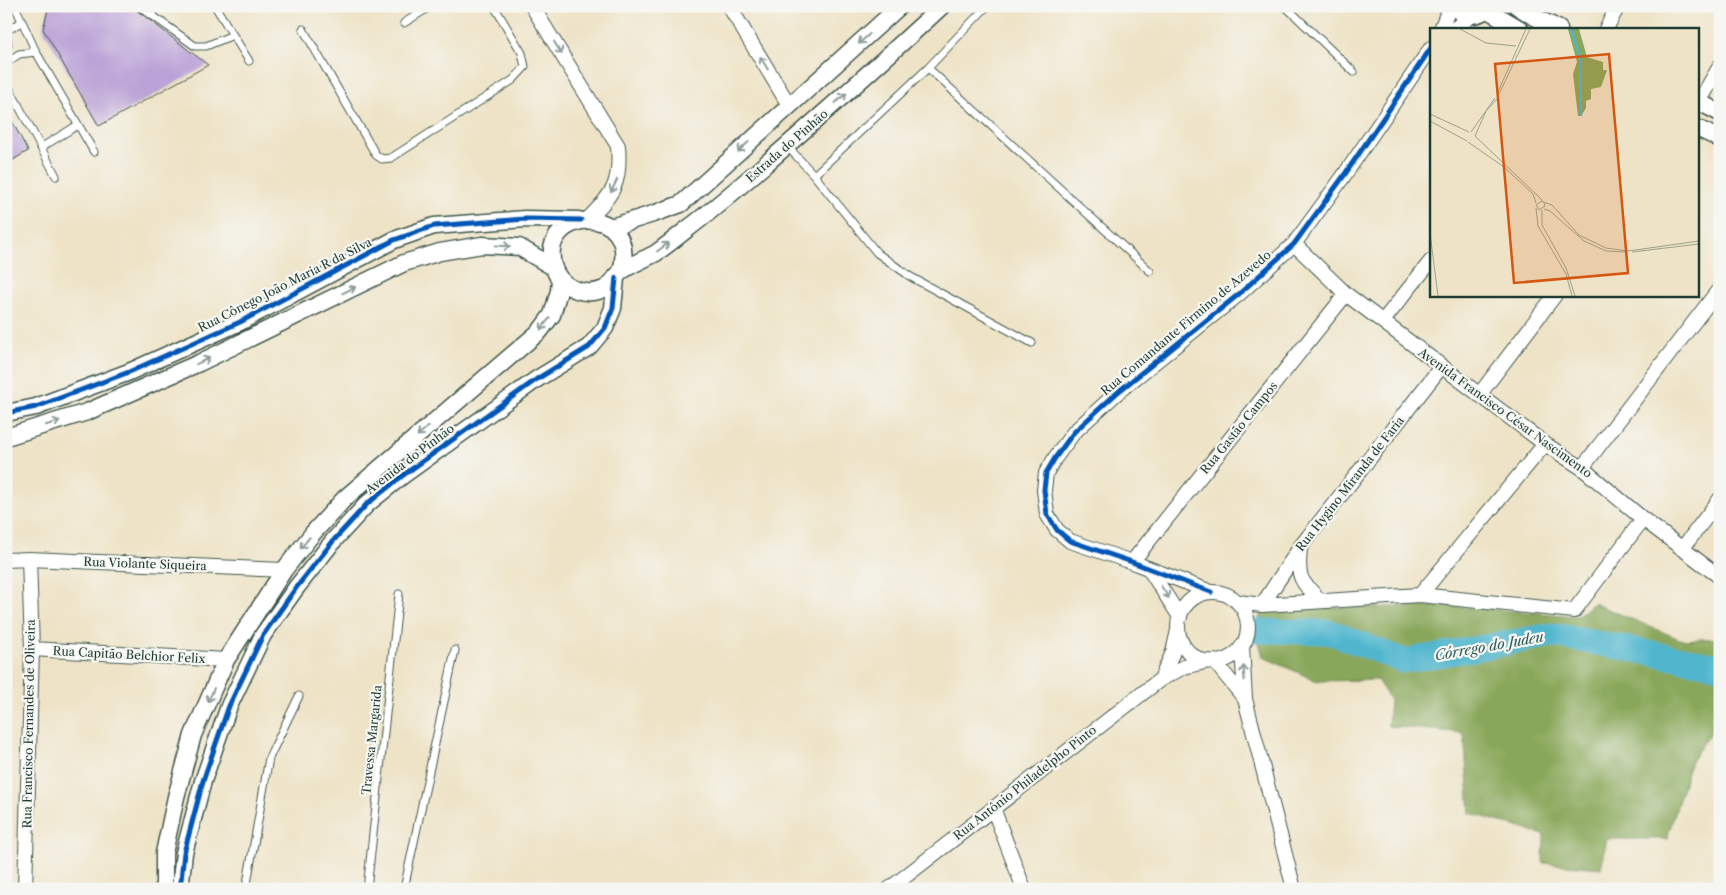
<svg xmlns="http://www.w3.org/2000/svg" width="1726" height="895" font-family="'Libre Caslon Text',serif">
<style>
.forest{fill:#89a75a;stroke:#547247}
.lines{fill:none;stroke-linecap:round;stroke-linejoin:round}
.river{stroke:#50b6ce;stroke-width:25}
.building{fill:#bba3d7}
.service-casing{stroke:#3e564a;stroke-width:9}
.minor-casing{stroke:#3e564a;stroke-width:16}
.tertiary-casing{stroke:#3e564a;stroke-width:19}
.service{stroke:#fff;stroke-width:7}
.minor{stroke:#fff;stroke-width:14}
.tertiary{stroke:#fff;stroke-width:16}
.cycleway-casing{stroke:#f6f6f2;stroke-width:8}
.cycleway{stroke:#0057b8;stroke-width:5}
.oneway{stroke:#8f9e9a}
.labels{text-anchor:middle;stroke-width:4.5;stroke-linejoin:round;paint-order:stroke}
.street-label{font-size:12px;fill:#1f3d34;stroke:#f6f6f2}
.water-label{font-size:14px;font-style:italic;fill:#2b5b5a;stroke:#f6f6f2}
.inset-river{fill:none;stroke:#50b6ce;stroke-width:2.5}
.inset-road{fill:none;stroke:#9ba18c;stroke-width:1}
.view{fill:#d45610;fill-opacity:0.15;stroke:#d45610;stroke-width:2.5}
.inset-edge{fill:none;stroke:#1f3d34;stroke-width:2.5}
</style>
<rect width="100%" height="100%" fill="#f6f6f2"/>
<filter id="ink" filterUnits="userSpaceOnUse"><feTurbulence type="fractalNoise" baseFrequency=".02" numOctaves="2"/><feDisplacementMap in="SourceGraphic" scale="10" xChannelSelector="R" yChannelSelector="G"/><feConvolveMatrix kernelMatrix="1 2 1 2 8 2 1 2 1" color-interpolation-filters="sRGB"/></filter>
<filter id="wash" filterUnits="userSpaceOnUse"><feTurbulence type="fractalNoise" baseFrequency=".0096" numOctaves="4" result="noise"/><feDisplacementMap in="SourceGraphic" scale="20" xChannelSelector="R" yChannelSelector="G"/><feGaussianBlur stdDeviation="1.12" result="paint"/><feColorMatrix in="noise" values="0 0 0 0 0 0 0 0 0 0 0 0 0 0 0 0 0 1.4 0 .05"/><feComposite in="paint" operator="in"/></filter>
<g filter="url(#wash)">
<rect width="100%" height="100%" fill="#eee3c6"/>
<!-- forest -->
<path class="forest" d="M1593,603l89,37 38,-2v86l-5,1 -25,38 -23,76h-60l-6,29 -58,-5 1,-28 -74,-22 -6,-80 -76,-7 2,-26 -13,-20 -60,1 -54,-24 -6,-23 4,-25 186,-3 130,10z"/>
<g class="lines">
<!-- river -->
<path class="river" d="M1260,631l70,1 74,29 149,-26 167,31"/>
</g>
<g id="blocks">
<!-- building -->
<path class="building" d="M49,6h82l77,59 -109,61 -56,-97z
M6,110l22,41 -22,13z"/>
</g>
</g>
<g filter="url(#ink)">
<use href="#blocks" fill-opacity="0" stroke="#3e564a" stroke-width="1"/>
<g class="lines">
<defs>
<path id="service" d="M15,6l21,46 58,100
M139,6l56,40h11l27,-11
M215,6l34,55
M1285,6l69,66
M404,23l27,-17
M6,26l2,18 -2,11
M303,29l73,126 6,4 9,-1 122,-78 12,-13 -3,-14 -28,-47
M8,30l13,-8
M6,63l13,-9 17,-2
M928,68l222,203
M6,82l50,94
M787,146l27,29 63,78 34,24 121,66
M42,147l36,-22
M814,175l114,-107 59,-62
M246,889l23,-131 30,-62
M367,889l32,-295
M404,889l51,-239"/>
<path id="minor" d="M532,6l86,140c3,37 -4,47 -30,73
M729,6l60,99
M1441,29l9,-23
M1454,29l17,-13
M1606,29l12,-23
M1699,102l21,-36
M1294,244l52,50 199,150 37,24 61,51 77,58
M1383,321l48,-60
M1479,395l76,-100
M1582,468l138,-180
M1300,549c-3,29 0,32 21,52
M1682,549l38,-50
M6,560l23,-1 255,11
M1132,562l214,-268
M1149,569l31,48
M1211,592l-79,-30 -62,-21 -13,-11 -10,-16 -3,-24 2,-17 9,-15 19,-26 45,-41 120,-97 55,-50 49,-67 88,-129
M1178 627a35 35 0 1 1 70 0a35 35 0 1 1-70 0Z
M1420,595l125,-151
M1238,602l24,3 158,-10 154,16 69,-92
M1262,605l39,-59 140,-179
M1242,646l3,53 49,190
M32,649l194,11
M1214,661l31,38
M1161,679l12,-27 5,-22
M993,808l31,81
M25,889l7,-240 -3,-90
M889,889l272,-210 23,-12 25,-6"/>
<path id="tertiary" d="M1453,6c10,11 26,13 35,0
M1517,6l14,9 28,14
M1486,9l34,20
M1697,101l23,12
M1697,128l23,11
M611,227l42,-13 28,-10 219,-198
M621,272c19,-71 -82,-64 -68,-7 5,21 30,33 51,24 8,-4 11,-13 18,-18 10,-7 23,-12 34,-18 10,-7 20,-15 30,-23 31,-23 60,-49 90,-75 56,-49 111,-98 166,-149
M6,413l30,-6 93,-35 111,-50 154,-82 40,-14 91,-7 54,1
M6,437l81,-25 112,-49 205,-100 36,-11 42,-7 37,2 34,20
M164,889v-36l12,-56 17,-62 33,-75 58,-90 29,-37 32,-35 195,-167 12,-16 7,-24 1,-12
M180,889l4,-36 19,-72 26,-75 34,-71 33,-47 38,-48 33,-36 35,-28 135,-97 52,-32 16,-19 8,-20 3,-30"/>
</defs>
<!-- service casing -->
<use href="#service" class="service-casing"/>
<!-- minor casing -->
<use href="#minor" class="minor-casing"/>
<!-- tertiary casing -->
<use href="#tertiary" class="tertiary-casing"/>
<!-- service -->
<use href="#service" class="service"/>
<!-- minor -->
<use href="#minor" class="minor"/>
<!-- tertiary -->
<use href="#tertiary" class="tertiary"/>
<defs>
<path id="cycleway" d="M6,413l30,-6 93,-35 111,-50 154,-82 40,-14 91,-7 56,1
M1211,592l-79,-30 -62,-21 -13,-11 -10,-16 -3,-24 2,-17 9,-15 19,-26 45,-41 120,-97 55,-50 49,-67 88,-129
M180,889l4,-36 19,-72 26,-75 34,-71 33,-47 38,-48 33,-36 35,-28 135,-97 52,-32 16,-19 8,-20 3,-30"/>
</defs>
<!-- cycleway casing -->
<use href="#cycleway" class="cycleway-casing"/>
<!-- cycleway -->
<use href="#cycleway" class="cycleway"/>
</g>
<!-- one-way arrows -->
<defs><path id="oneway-shaft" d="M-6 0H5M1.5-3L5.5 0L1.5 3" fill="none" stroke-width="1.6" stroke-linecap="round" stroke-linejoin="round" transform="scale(1.25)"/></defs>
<g class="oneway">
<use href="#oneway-shaft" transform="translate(864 39) rotate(138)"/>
<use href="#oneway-shaft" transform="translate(558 48) rotate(58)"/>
<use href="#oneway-shaft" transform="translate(764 63) rotate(-121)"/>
<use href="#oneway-shaft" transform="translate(841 98) rotate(-41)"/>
<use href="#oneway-shaft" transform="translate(743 147) rotate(138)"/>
<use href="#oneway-shaft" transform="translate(614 186) rotate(116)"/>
<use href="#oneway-shaft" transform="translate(503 246) rotate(3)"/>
<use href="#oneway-shaft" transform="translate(663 247) rotate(-37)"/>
<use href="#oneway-shaft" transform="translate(349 290) rotate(-26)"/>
<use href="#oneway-shaft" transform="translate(545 324) rotate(128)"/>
<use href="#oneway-shaft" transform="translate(203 361) rotate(-25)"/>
<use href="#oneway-shaft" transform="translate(53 423) rotate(-17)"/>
<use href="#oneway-shaft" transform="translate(423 431) rotate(140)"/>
<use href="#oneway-shaft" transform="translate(305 543) rotate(129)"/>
<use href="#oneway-shaft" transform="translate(1165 592) rotate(57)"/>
<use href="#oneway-shaft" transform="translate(1244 673) rotate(-94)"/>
<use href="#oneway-shaft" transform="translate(211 695) rotate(114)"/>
</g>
</g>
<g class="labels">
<!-- street labels -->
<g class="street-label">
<text transform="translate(787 146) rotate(-41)" y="4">Estrada do Pinhão</text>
<text transform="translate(285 285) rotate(-27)" y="4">Rua Cônego João Maria R da Silva</text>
<text transform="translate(1186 323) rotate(-40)" y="4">Rua Comandante Firmino de Azevedo</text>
<text transform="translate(1505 413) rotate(36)" y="4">Avenida Francisco César Nascimento</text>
<text transform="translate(1239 428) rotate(-51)" y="4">Rua Gastão Campos</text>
<text transform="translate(410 459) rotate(-37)" y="4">Avenida do Pinhão</text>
<text transform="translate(1350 484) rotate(-52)" y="4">Rua Hygino Miranda de Faria</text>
<text transform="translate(145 564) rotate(2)" y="4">Rua Violante Siqueira</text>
<text transform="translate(129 655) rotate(3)" y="4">Rua Capitão Belchior Felix</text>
<text transform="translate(29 724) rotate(-89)" y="4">Rua Francisco Fernandes de Oliveira</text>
<text transform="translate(372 740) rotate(-84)" y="4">Travessa Margarida</text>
<text transform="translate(1025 783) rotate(-38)" y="4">Rua Antônio Philadelpho Pinto</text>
</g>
<!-- water labels -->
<g class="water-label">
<text transform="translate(1489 646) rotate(-10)" y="5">Córrego do Judeu</text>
</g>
</g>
<!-- overview -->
<g transform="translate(1430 28)">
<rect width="269" height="269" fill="#eee3c6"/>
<path d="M138,1h11l8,28 16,5v8h4l-6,17 -10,2v10l-5,2v7l-5,8h-3l-5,-42 4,-12z" fill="#89a75a"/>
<path class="inset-river" d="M141,1l9,29 1,58"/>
<path class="inset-road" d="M30,1l26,14 30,3M67,66l29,-65M69,66l31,-65M0,86l39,18M0,93l37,20M41,104l24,-34M45,108l64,61 5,6 1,3 -6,4 -3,-5 6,-4M45,108l11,-25 11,-12M38,114l36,25 29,27 3,9M113,174l9,3 27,30 27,13 22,3 71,-10M106,180l2,18 28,48 6,22M114,181l6,2 34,30 22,10 20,1M112,182v15l24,43 9,28M0,205l8,63M202,224l67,-8"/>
<path class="view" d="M179,26l19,219 -114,10 -19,-219z"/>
<rect width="269" height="269" class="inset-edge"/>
</g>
<!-- margin -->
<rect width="1726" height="895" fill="none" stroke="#f6f6f2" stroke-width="25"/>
</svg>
